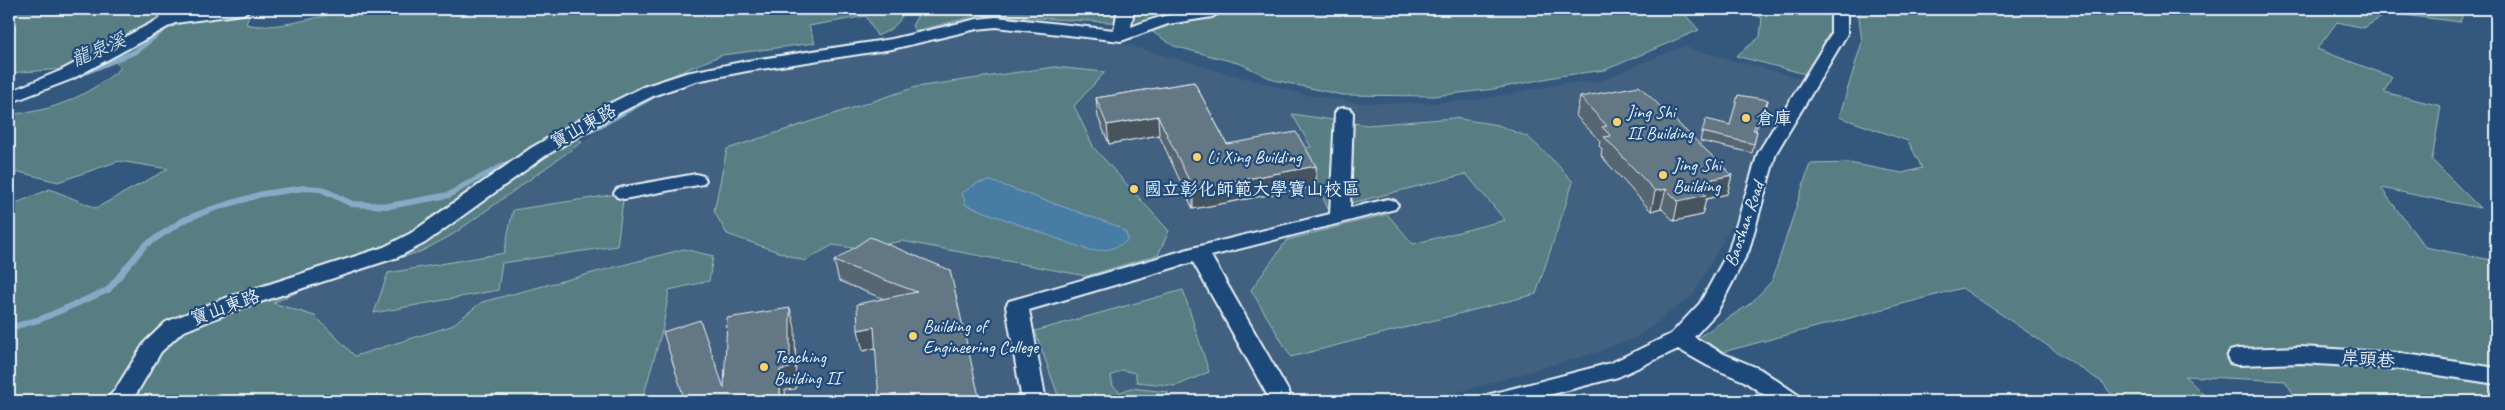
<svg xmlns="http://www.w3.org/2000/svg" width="2505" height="410" font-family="Caveat,'LXGW WenKai TC',sans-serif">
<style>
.built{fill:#42617f}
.green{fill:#597e83;stroke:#a0b8be}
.water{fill:#477ca4;stroke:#87abc6}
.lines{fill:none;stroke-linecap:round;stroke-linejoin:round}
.stream-far1{stroke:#87abc6;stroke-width:5}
.stream{stroke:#87abc6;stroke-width:6}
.street-casing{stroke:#e8f1f8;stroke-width:4}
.street{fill:#1f4a7a;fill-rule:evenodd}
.wall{fill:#566672;stroke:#e8f1f8}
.shaded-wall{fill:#46535d;stroke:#e8f1f8}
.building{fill:#647785;stroke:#e8f1f8}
.poi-dot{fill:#ffd166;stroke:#1f4a7a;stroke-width:2}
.labels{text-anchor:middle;stroke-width:4.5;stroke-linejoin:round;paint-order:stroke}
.poi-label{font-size:18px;fill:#e8f1f8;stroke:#1f4a7a;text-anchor:start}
.street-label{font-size:18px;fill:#e8f1f8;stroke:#1f4a7a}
.water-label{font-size:19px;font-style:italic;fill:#d0dfeb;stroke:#1f4a7a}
</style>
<rect width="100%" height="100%" fill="#34587d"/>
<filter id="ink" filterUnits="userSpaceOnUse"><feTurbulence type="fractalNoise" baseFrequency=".02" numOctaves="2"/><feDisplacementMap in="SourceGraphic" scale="10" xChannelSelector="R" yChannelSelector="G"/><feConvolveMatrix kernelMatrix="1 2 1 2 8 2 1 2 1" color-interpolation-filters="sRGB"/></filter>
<g filter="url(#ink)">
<!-- built -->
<path class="built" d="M989,28l134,16 183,51 54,8h73l49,-4 85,-16 32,-1 71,-31 15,-4 125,34 -116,213 -55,42 -41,16 -171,49h-785l21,-74 6,-37 -187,12 -31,24 -96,30 -40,-39 -43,-14 39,-17 60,-18 81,-33 171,-122 65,-27 33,-9 146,-23 108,-25z"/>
<!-- green -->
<path class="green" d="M9,9h185l-109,52 -21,8 -55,4z
M342,9h562c-3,15 -13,21 -27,27l-11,-20 -57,10 6,17 -93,12 -118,49 -33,28 11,10 -130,93 -30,16 -111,35 -38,17 42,13 40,40 96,-30 31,-24 202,-53 29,7 -4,25 -40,9 -6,37 -21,74h-633v-195l41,-17 46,19 72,-39 -49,-8 -61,21 -39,-10 -10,6v-64c42,-1 80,-19 112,-46l-9,-9c25,-18 69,-39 99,-44 12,-3 26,-1 39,-1l-4,10c24,7 67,-6 91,-11z
M933,9h751l-2,2 17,19 -94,40 -46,6 -65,13 -60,7 -92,-1 -68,-15 -33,-16 -67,-18 -26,-17 -23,-6 -145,-8 -65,16 -3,-5 6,-11z
M1744,9h89l1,23 -25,43 -73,-19 24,-19 2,-19z
M1858,9h607l-5,13 -73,-9 -23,15 -27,-6 -20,27 75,28 -8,15 57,14 -9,54 48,48 -99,-20 44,59 71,14v114l-11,1 11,25h-198l-13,-20 -100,-5 25,25h-94l-13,-18 -141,-95 -239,64 -26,-14 53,-34 22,-23 38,-117 39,-1 53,10 20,-5 -14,-27 -69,-24 23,-75z
M1054,67l51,5 -31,34 20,42 75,83 -11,24 -72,21 -184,-35 -41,8 -28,-4 -29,16 -77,-27 -13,-23 13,-62 189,-62z
M1292,114l75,11 87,-7 44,7 30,12 27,25 18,20 -37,112 -245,63 -40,-67 36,-50 100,-26 26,30 92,-24 -39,-46 -138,35 -27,-60 10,-2z
M624,193l-7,53 -115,17 -4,27 -124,23 14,-40 116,-20 9,-43z
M1183,290l26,82 -33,14 -39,-4 -2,-9 -13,-3 -11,6 2,10 7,6 11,-4 37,4 -2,9h-106l-25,-70z"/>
<!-- water -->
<path class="water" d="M991,181l126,45 9,7 2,7c-14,10 -24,11 -40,10l-122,-45 -4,-12 15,-10z"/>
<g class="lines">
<!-- stream-far1 -->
<path class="stream-far1" d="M72,78l63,-26 33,-26
M9,102l54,-20
M578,135l12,-4 73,-40
M465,185l57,-29"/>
<!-- stream -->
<path class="stream" d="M9,328l32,-9 67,-29 36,-44 40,-26 28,-11 50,-15 42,-6 17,1 31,15 37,2 60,-11 18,-11"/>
<defs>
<path id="street" d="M155,9h16l4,4 35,-4h41l-8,5 -68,9 -103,56 -63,24v-11l51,-21 101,-53z
M1118,9h16l-3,18c28,-11 56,-18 87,-18l2,3 -8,5 -44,7 -47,17 -125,-14 -19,2 -85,20 -145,22 -51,10 -41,14 -46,23 -64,38 -120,87 -27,14 -162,53 -54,22 -21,20 -29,49h-27l10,-11 30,-48 21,-20 54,-22 164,-53 27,-14 120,-85 66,-38 46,-23 43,-14 61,-12 145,-22 85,-20 19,-2 118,13z
M1831,9h16v25l-71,119 -27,97 -32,62 -23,25 30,17 36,15 38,26 4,6h-29l-29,-20 -36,-15 -30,-17 -60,28 -92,24h-43l4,-6 124,-32 60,-29 29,-31 29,-53 29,-97 73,-119z
M1344,108l6,1 3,4 -3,95 38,-9 7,2 3,4 -3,4 -184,47 79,138 -4,6h-16l-77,-138 -164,48 17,91h-24l-16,-95 3,-5 183,-53 138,-34 5,-101 3,-4z
M696,174l7,2 3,4 -3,4 -79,15 -7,-2 -3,-4 3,-4 7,-2z
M2301,347l98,6 97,15v16l-97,-15 -98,-6 -63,2 -8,-2 -3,-6 3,-6 8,-2z"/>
</defs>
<!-- street casing -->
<use href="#street" class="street-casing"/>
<!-- street -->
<use href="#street" class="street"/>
</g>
<!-- wall -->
<path class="wall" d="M1194,82l33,62 89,22v20l-123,23 -34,-74 -50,9 -11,-27 -2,-19z
M1580,97l152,78 -5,19 -21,5 -4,16 -28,6 -13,-13 -10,3 -50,-55 1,-7 -3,-3 1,-5 -24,-25z
M1768,100l-2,8 -11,23h2l-5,22 -52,-12 2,-9 28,-7z
M834,261l116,9 -74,78 -13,3 21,-52 -45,-18z"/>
<!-- shaded-wall -->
<path class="shaded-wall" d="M1768,100l-2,8 -15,31 2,-9z
M1158,116l1,19 -50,9 -2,-19z
M1316,166v20l-123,23v-20z
M1732,175l-5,19 -21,5 -4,16 -28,6 4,-20 16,-18z
M1666,189l-5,19 -10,3 4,-20z
M790,308l5,20 1,61 -11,1 1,11h-6v-31z
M874,327l5,20 -16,4 -5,-21z"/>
<!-- building -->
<path class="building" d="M1194,82l33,62 69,-12 20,34 -123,23 -35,-73 -51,9 -11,-27z
M1639,86l93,89 -38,8 12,12 -28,6 -12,-12 -11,2 -51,-54 7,-1 -9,-9 5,-1 -27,-29z
M1738,95l30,5 -15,30 4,1 -3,13 -52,-12 4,-13 24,6z
M870,237l80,33 30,131h-101l-5,-74 -16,3 -1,-26 60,-12 -83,-31z
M790,308v60l-10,2v31h-98h3l-22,-69 37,-12 24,68 3,-70z"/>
</g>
<!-- markers -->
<g class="poi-dot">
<circle cx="1746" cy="118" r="5"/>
<circle cx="1617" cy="122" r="5"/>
<circle cx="1197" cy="157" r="5"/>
<circle cx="1663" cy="175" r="5"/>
<circle cx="1134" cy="189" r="5"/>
<circle cx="913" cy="336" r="5"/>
<circle cx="764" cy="367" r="5"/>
</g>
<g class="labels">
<!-- poi labels -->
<g class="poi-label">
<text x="1627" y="118">Jing Shi<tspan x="1627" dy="21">II Building</tspan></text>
<text x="1756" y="124">倉庫</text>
<text x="1207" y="163">Li Xing Building</text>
<text x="1673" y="171">Jing Shi<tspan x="1673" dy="21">Building</tspan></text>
<text x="1144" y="195">國立彰化師範大學寶山校區</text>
<text x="923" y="332">Building of<tspan x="923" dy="21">Engineering College</tspan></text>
<text x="774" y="363">Teaching<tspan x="774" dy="21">Building II</tspan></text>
</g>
<!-- street labels -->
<g class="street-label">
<text transform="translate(583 126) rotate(-29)" y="6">寶山東路</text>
<text transform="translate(1744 224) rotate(-71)" y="6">Baoshan Road</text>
<text transform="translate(225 307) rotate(-20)" y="6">寶山東路</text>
<text transform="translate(2368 359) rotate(4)" y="6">岸頭巷</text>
</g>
<!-- water labels -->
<g class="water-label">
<text transform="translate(98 49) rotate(-23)" y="7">龍泉溪</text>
</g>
</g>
<!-- margin -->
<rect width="2505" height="410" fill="none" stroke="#1f4a7a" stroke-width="30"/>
<rect x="15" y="15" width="2475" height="380" fill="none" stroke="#e8f1f8" stroke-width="2" filter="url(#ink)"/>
</svg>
